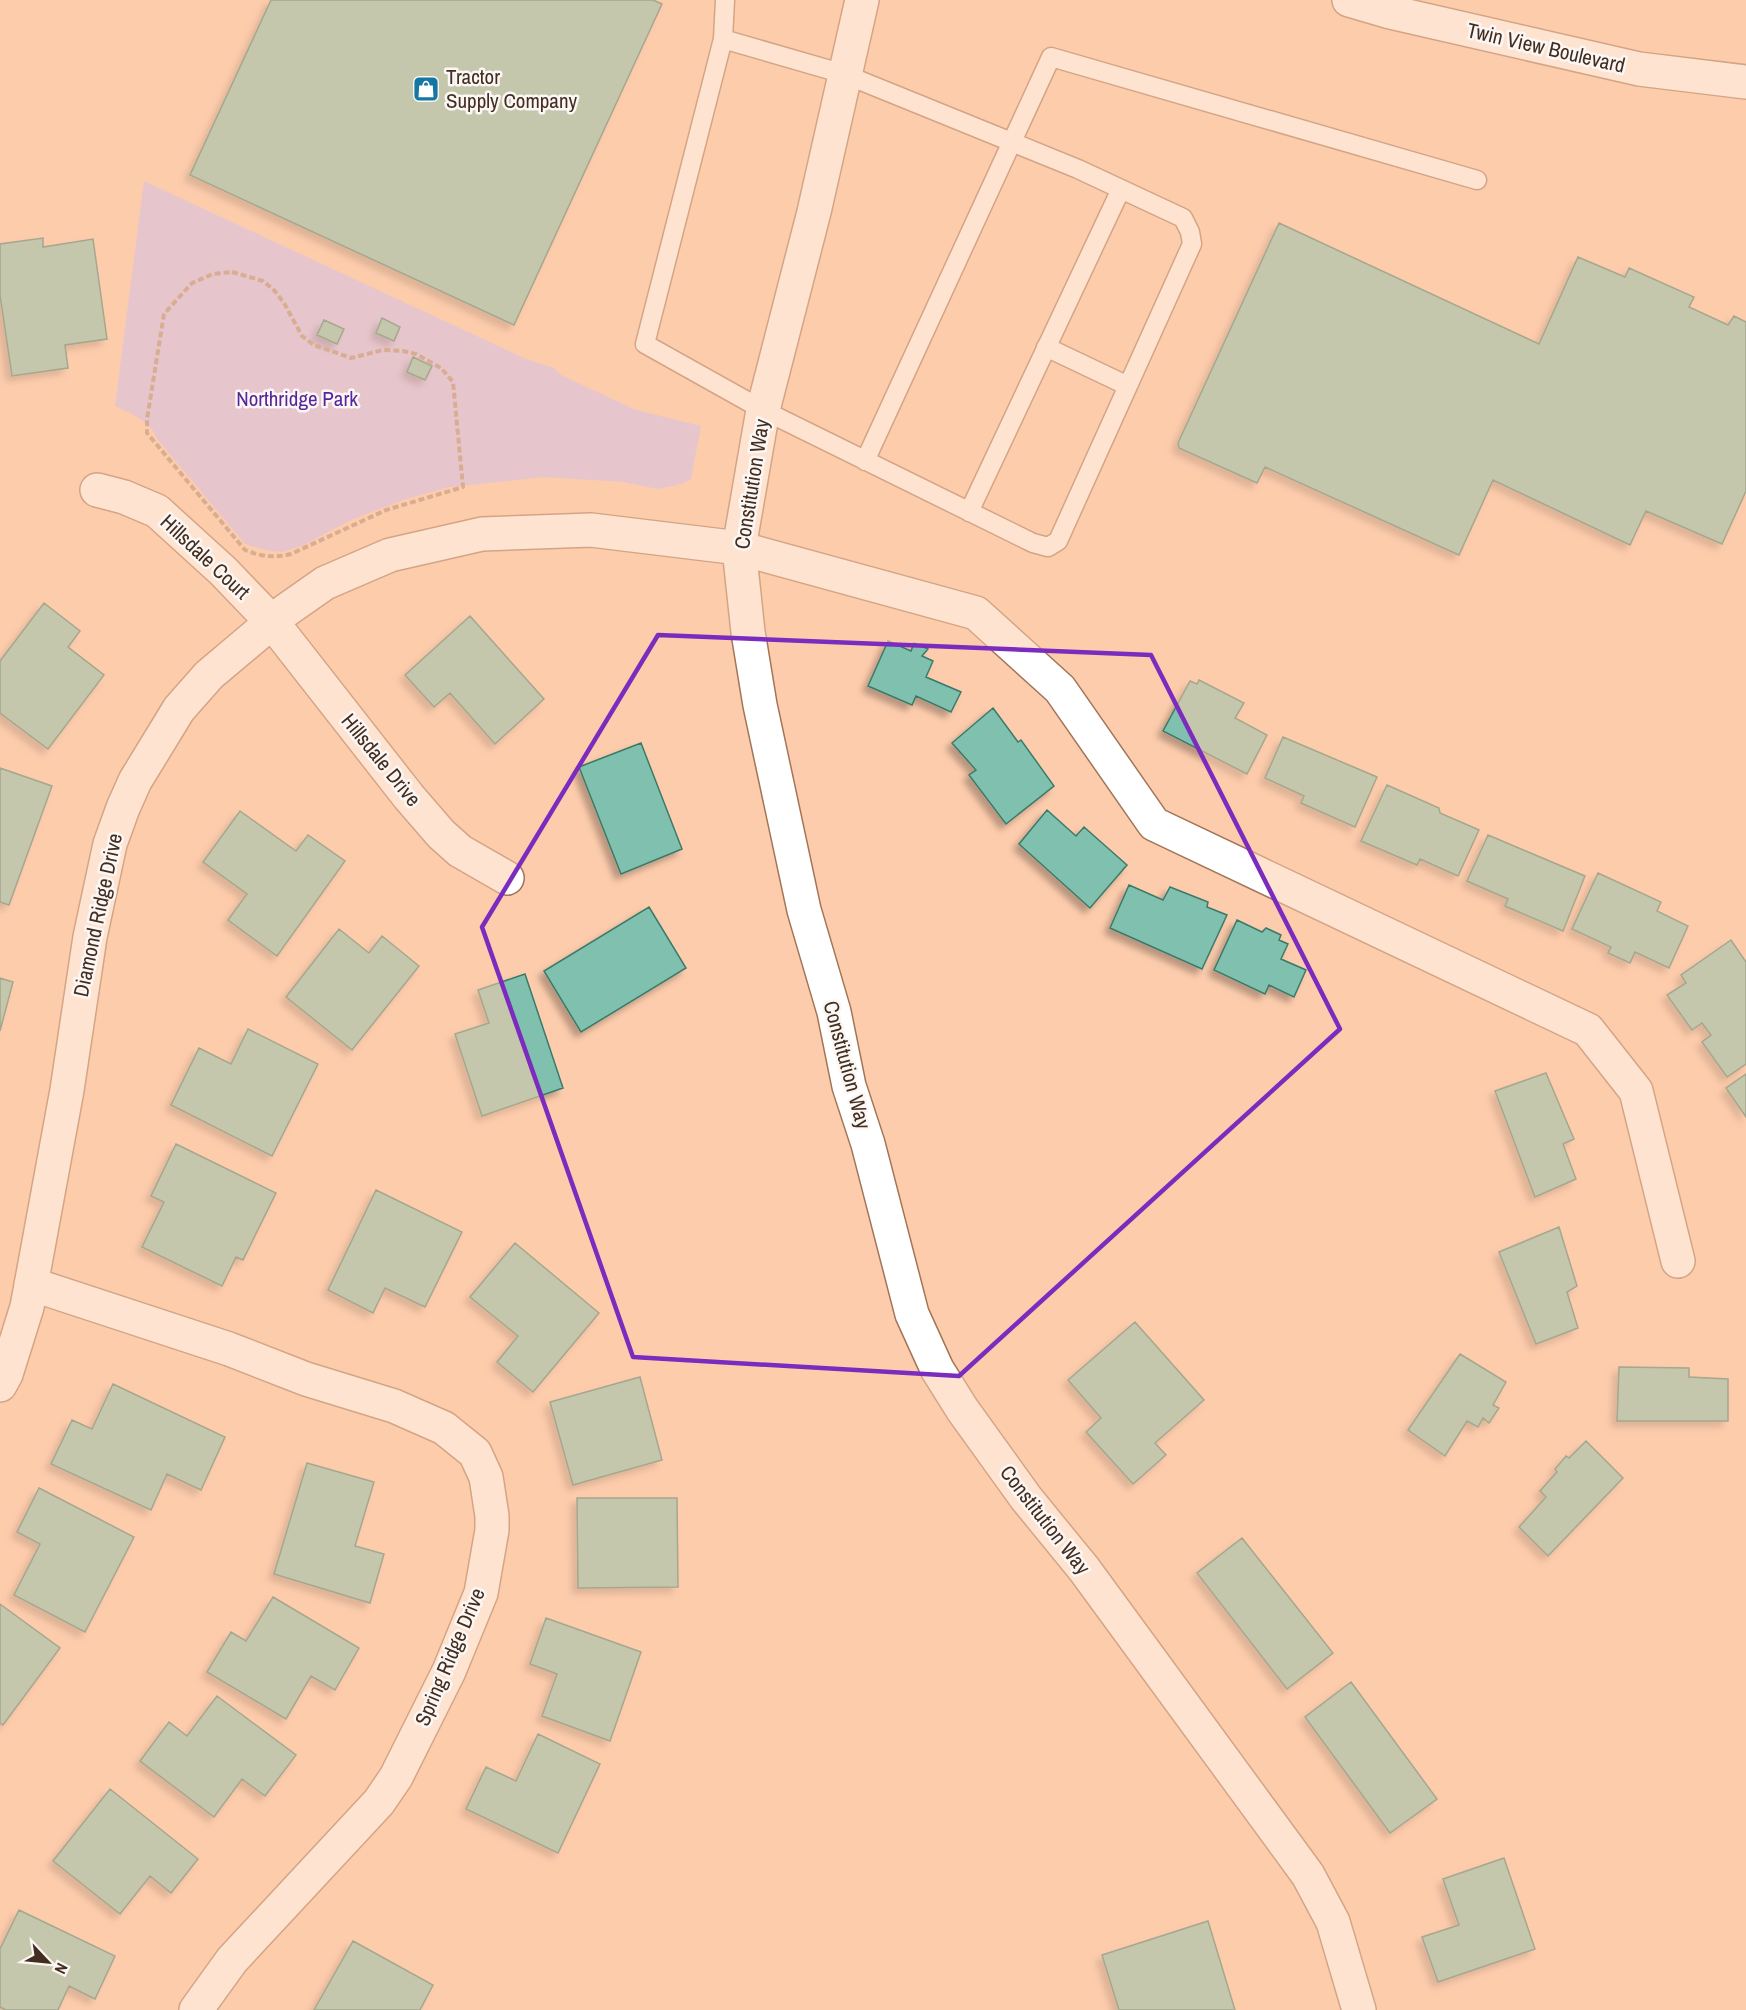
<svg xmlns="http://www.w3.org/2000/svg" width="1746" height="2010" font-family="'Archivo Narrow',sans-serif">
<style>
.green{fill:#cabdf5}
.building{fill:#80c0ae;stroke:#3b7a6a;stroke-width:1.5;filter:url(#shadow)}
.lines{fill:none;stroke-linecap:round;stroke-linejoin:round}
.lane-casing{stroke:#a17557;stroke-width:21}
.street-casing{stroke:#a17557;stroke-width:36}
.secondary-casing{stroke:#a17557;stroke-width:36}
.path{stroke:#ad8871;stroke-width:4;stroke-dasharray:6 3;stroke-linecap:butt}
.lane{stroke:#fff;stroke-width:18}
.street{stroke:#fff;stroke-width:33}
.secondary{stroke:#fff;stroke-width:33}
.marked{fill:none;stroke:#7b2cbf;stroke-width:4.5;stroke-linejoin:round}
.labels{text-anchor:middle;stroke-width:5;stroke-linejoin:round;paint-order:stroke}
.street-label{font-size:21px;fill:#412e21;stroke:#fcf7f4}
.poi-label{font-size:21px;fill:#412e21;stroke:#fcf7f4;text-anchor:start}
.park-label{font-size:21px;fill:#55279c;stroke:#fcf7f4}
</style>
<defs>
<filter id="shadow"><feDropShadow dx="-5.5" dy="5.5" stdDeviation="3" flood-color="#0004"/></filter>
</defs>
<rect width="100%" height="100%" fill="#fdccac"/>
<!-- green -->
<path class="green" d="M144,181l382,178 28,9 7,7 75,35 65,16 -10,53 -10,5 -23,5 -35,-7 -78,-5 -95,10 -44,12 -55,21 -47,25 -22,7 -17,-2 -20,-6 -88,-105c-5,-17 -27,-26 -42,-33z"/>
<!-- building -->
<path class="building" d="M271,0h382l9,4 -148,321 -324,-150z
M1279,223l260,121 39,-87 47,20 4,-9 65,29 -5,10 39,18 6,-9 12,6v169l-24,53 -76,-33 -16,34 -137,-65 -34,75 -194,-88 -8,16 -78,-35 -1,-5z
M43,238v9l50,-8 14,100 -42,6 3,23 -56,8 -12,-81v-51z
M382,318l18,9 -6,14 -18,-8z
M324,320l20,9 -7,15 -20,-9z
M413,357l19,9 -7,14 -18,-8z
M44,603l36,28 -12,16 36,28 -56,74 -48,-36v-52z
M470,616l74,83 -49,45 -45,-51 -16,14 -29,-32z
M888,641l23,10 3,-8 14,6 -6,7 11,5 -7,16 35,15 -10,20 -35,-16 -4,9 -44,-19z
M1199,680l45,23 -9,15 32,17 -20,39 -84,-43 27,-50 7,3z
M993,708l25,34 3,-2 33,46 -48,38 -37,-49 7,-5 -24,-27z
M1283,737l94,40 -22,50 -54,-24 3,-7 -39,-18z
M641,743l41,106 -61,25 -42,-107z
M0,768l52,18 -43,119 -9,-3z
M1387,785l52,23 1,5 39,17 -21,46 -38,-17 -3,6 -56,-24z
M1047,810l29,26 8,-9 43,38 -37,43 -71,-64z
M240,811l56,40 12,-16 37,26 -68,95 -49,-36 19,-26 -44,-32z
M1488,835l97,41 -22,55 -58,-25 3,-7 -41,-18z
M1598,873l63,29 -4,9 31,15 -19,42 -34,-16 -5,11 -22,-10 3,-6 -39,-18z
M1129,885l34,15 7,-13 38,15 -1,5 20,8 -25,54 -92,-41z
M649,907l37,61 -105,64 -37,-61z
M1237,920l25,12 4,-4 15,7 -2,5 9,4 -7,15 25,11 -12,27 -25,-12 -4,9 -51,-24z
M339,929l30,24 13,-17 37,30 -67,84 -66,-53z
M1731,940l15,22v102l-19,13 -25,-35 9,-7 -9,-12 -10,7 -25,-35 19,-12 -5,-8z
M525,974l38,114 -81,28 -27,-82 34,-11 -11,-33z
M0,978l13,4 -13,49z
M248,1029l70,35 -46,92 -101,-51 28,-57 32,16z
M1546,1073l28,66 -11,5 13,35 -41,18 -40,-106z
M1746,1074v43l-20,-29z
M176,1144l100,49 -33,67 -7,-3 -14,29 -80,-39 22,-45 -13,-6z
M376,1190l86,42 -37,75 -40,-19 -12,25 -45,-23z
M1559,1227l18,59 -10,6 11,36 -42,16 -37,-92z
M515,1243l84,70 -66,79 -36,-30 21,-26 -48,-39z
M1135,1322l69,78 -49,43 11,12 -33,29 -47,-52 15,-14 -33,-38z
M1460,1354l46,28 -13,23 6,3 -10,15 -6,-5 -5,9 -11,-6 -22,35 -37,-26z
M1619,1367l70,1v9l39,2v42h-111z
M640,1377l22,83 -89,25 -23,-83z
M113,1384l112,53 -24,53 -34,-16 -16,36 -100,-46 21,-44 20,9z
M1586,1441l37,37 -75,78 -29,-29 27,-30 -6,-6 17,-19 -2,-3 11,-13 3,2z
M307,1463l67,19 -19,64 29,8 -14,49 -96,-29z
M39,1488l95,49 -49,95 -71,-37 26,-51 -23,-12z
M577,1498h100l1,89 -100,1z
M1242,1538l91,115 -46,36 -90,-116z
M273,1597l86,51 -24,42 -24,-14 -25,43 -79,-47 24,-40 15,9z
M0,1604l60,44 -57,77 -3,-2z
M546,1618l95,34 -31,89 -68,-25 15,-42 -27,-10z
M1351,1682l86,117 -47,34 -85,-116z
M217,1696l79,59 -31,41 -23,-17 -28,38 -74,-56 29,-39 18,14z
M538,1734l62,30 -42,89 -92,-44 20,-42 30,14z
M110,1789l88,70 -27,34 -21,-17 -30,38 -67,-53z
M1504,1858l31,91 -97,33 -16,-45 37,-12 -16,-46z
M19,1910l96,46 -20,43 -26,-13 -11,24h-52l-6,-3v-58z
M1208,1921l27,89h-116l-17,-55z
M353,1941l80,44 -13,25h-106z"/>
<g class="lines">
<defs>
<path id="lane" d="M723,39l121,35 234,95 105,49 7,14 2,12 -134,297 -10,6 -15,-4 -270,-133 -118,-66 78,-305 2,-39
M1046,347l82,39
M865,461l186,-404 426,123
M969,512l152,-323"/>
<path id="street" d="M862,0l-48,212 -51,198 -24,138 9,84 12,73 44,205 30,102 15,74 19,58 44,170 25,55 25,40 64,89 58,71 224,306 25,47 26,88
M97,490l27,7 33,14 66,60 49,51 137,175 32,37 19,17 47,27
M31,1284l198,65 77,30 88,27 50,22 31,25 11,24 6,39v14l-11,63 -32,78 -53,106 -17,25 -147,158 -36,50
M0,1385l6,-11 21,-67 40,-217 23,-153 20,-93 13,-36 12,-27 44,-72 30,-34 76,-64 40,-28 65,-28 92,-21 109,-4 148,18 237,65 84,76 94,135 434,206 48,61 42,170"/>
<path id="secondary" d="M1349,0l41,12 249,57 107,13"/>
</defs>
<!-- lane casing -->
<use href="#lane" class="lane-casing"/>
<!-- street casing -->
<use href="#street" class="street-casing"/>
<!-- secondary casing -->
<use href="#secondary" class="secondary-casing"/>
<!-- path -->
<path class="path" d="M232,272l31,9 11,9 10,13 18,33 12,9 37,13 32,-8 20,1 13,3 25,14 12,14 10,105 -77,23 -95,44c-17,4 -29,3 -46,-4l-98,-117v-14l17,-105 28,-31 21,-9z"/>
<!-- lane -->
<use href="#lane" class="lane"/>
<!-- street -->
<use href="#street" class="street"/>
<!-- secondary -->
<use href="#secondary" class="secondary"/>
</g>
<!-- marked area -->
<path d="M0 0H1746V2010H0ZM658,635l493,20 189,374 -381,347 -326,-19 -151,-430z" fill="#fdccac" fill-opacity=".55" fill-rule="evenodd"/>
<path class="marked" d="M658,635l493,20 189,374 -381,347 -326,-19 -151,-430z"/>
<!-- icons -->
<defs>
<symbol id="shop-square" viewBox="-11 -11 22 22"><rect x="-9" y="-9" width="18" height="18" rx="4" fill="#1376a3" stroke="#fcf7f4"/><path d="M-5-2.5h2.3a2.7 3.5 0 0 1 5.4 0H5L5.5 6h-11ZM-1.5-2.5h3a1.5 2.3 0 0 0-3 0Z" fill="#fff"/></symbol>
</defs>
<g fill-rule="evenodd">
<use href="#shop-square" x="411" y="74" width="30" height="30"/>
</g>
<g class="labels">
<!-- street labels -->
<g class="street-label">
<text transform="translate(1546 48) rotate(13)" y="7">Twin View Boulevard</text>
<text transform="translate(752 484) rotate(-81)" y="7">Constitution Way</text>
<text transform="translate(205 557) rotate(43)" y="7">Hillsdale Court</text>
<text transform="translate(381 760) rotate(51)" y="7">Hillsdale Drive</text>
<text transform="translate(98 915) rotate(-78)" y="7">Diamond Ridge Drive</text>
<text transform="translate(847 1065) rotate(75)" y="7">Constitution Way</text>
<text transform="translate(1045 1520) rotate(52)" y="7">Constitution Way</text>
<text transform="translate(450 1657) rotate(-67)" y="7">Spring Ridge Drive</text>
</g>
<!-- poi labels -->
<g class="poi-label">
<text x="446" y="84">Tractor<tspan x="446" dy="24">Supply Company</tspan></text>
</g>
<!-- park labels -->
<g class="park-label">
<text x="297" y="406">Northridge Park</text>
</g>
</g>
<!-- north arrow -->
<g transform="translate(48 1962) rotate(116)" stroke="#fcf7f4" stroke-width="4.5" paint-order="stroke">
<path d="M0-4.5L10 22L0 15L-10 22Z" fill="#412e21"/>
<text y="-9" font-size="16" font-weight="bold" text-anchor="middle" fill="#412e21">N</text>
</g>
</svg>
